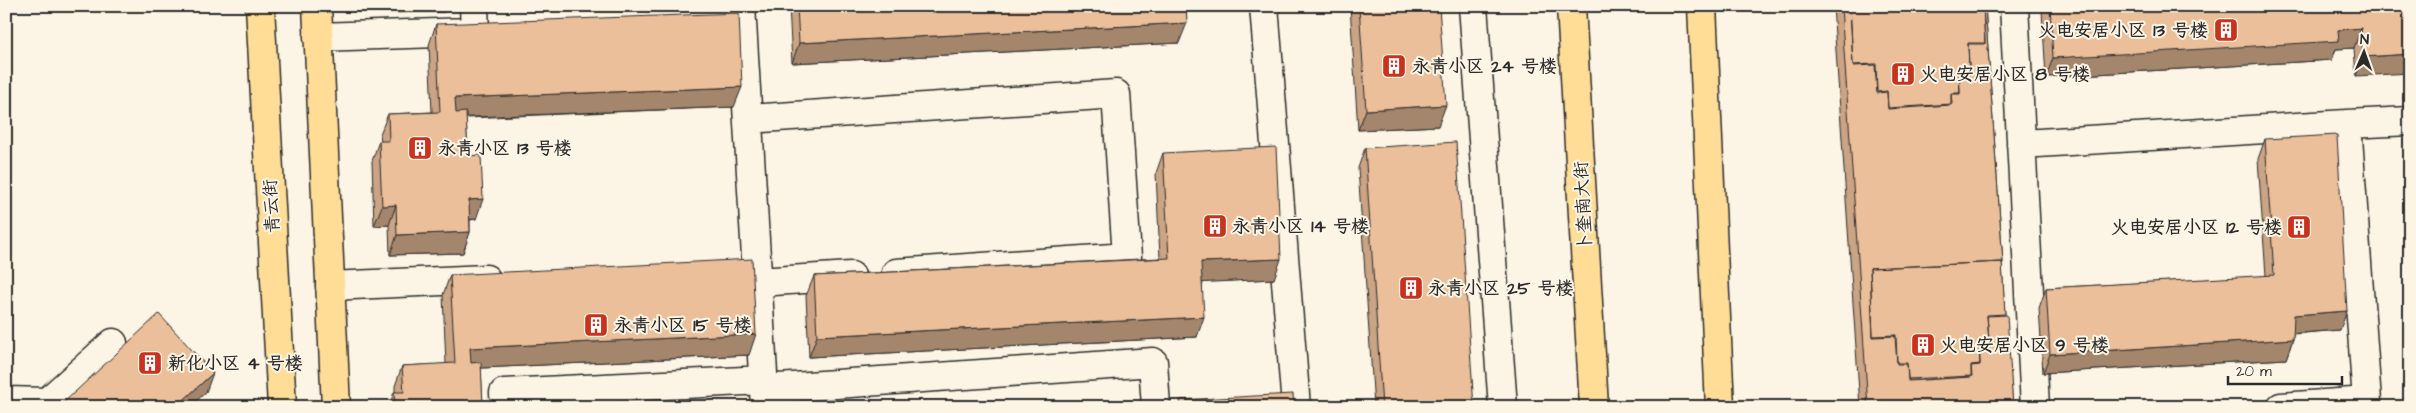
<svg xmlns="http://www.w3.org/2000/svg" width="2416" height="413" font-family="'Architects Daughter','LXGW WenKai TC',sans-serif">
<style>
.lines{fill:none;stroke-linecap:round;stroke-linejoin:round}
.minor-casing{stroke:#2b2b2b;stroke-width:31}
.major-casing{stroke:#2b2b2b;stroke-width:31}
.minor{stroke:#fcf5e5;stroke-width:28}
.major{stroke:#ffdd96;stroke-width:28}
.wall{fill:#caa484;stroke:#2b2b2b}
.shaded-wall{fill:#a4866c;stroke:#2b2b2b}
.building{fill:#ebbf9a;stroke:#2b2b2b}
.labels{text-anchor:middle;stroke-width:4;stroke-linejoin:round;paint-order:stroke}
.poi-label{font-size:18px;font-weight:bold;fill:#2b2b2b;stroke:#fcf5e5;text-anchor:start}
.street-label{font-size:18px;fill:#2b2b2b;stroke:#fcf5e5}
</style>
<rect width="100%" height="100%" fill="#fcf5e5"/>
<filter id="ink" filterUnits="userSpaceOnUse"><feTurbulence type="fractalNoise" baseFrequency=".02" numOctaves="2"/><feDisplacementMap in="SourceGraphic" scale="10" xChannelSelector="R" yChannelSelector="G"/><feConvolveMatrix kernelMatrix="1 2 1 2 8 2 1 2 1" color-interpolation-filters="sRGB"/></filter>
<g filter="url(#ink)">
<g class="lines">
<defs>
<path id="minor" d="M474,6l1,26
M741,6l24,401
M1264,6l32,401
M1473,6l30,401
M2014,6l21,401
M318,37l151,-5
M748,119l368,-25 11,163 -231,16
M2021,144l326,-20
M758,282l93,-6
M330,286l156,-7
M764,389l389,-27 3,45
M6,401l41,1 66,-59
M505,407l-1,-14 260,-13
M2281,407l86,-6 -20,-277 63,-3"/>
<path id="major" d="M260,6l22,401
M317,6l19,401
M1571,6l23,401
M1702,6l18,401"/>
</defs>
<!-- minor casing -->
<use href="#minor" class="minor-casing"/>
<!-- major casing -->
<use href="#major" class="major-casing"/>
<!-- minor -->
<use href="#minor" class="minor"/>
<!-- major -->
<use href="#major" class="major"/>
</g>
<!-- wall -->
<path class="wall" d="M372,6h75l-2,6 -73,1z
M789,6h397l-7,37 -387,20z
M1350,6h89l-1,120 -80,4z
M1833,6h152l18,257 -1,1 3,51 8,92h-153z
M2044,6h366l-54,70 -2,-28 -18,1 -4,11 -286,17 -4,-66z
M436,24l298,83 -268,11 2,38 8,63 -6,1v12l-7,21 -73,2 -1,-30 -15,1 -2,-65 7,-20h2l-1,-7 8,-20 44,-2 -3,-67z
M2265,139l75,191 -47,4v5l-7,20 -243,14 -4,-65 7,-20 220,-12 -8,-117z
M1365,148l109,259h-100l-16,-239z
M1163,153l111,126 -71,3 -6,55 -388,20 -3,-61 8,-20 346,-18 -4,-85z
M450,275l299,80 -268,13 2,38 14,1h-108l5,-15h1v-6l7,-20 44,-2 -3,-69z"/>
<!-- shaded-wall -->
<path class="shaded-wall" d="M374,6h73l-2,6 -73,1z
M1187,23l-8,20 -387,20 7,-20z
M2361,28l-7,20 -18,1 -4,11 -286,17 7,-19z
M2410,54v19l-54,3 7,-19z
M1876,64l-8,20 -22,1 7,-20z
M742,87l-8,20 -286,11 7,-20z
M1951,93h9l-7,20 -72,15 7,-20z
M1446,105l-8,21 -80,4 8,-20z
M483,199l-7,20 -14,1 7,-20z
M396,205l-7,20 -15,1 8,-20z
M470,232l-7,21 -73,2 7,-20z
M1281,259l-7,20 -80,4 7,-21z
M2347,311l-7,19 -53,4 7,-19z
M1204,317l-7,20 -388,20 8,-21z
M756,334l-7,21 -287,14 8,-21z
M1896,335l-8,20 -22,1 7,-20z
M2293,339l-7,20 -243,14 7,-19z
M1980,364l-7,20 -73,16 8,-21 63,-14z
M213,373l-7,19 -16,15h-14z"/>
<!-- building -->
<path class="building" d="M797,6h389l1,17 -388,20z
M1359,6h80l7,99 -80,5z
M1841,6h9l3,60 22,-1 2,28 10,-1 1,17 63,-4v-11h9v-1l-1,-23 9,-1 1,-1 -1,-24h17v-1l-2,-37h2l18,257 -1,-1 -132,6 3,69 22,-1 2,28h10l1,17 63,-4v-11l9,-1v-1l-1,-23h9l1,-1 -2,-24 20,-1 6,92h-145z
M1850,6h133l2,37h-17l1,25h-10l1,25h-9l1,11 -64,4 -1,-17 -10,1 -1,-28 -23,1z
M2050,6h360v48l-47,3 -2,-29 -23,2 1,11 -286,17z
M739,13l3,74 -287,11 1,15 10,-1 2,44 13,-1 2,44 -14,1 1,32 -73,3 -1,-30 -14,1 -3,-65h10l-1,-27 52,-2 -4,-88z
M2337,135l10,176 -53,4 -1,24 -243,15 -4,-66 228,-13 -9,-136z
M1456,142l18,265h-92l-17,-259z
M1276,147l5,112 -80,3 3,55 -387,19 -3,-60 355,-18 -6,-105z
M752,259l4,75 -286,14 1,15 10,-1 2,44h14v1h-102l-1,-15h10l-2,-26 53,-3 -5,-88z
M2002,262l3,52 -18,1 2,25h-10l1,24 -9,1 1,11 -64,3 -1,-16h-10l-1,-28 -23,1 -3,-68z
M159,314l54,59 -37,34h-170v-4l56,1z
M1293,394l1,13h-113l-1,-7z"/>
</g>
<!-- icons -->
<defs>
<symbol id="building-square" viewBox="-11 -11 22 22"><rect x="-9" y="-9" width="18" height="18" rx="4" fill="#c8321e" stroke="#fcf5e5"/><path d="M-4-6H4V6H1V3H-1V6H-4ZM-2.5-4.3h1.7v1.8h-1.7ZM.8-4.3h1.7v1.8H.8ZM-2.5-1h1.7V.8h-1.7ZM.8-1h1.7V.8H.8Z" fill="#fff"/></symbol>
</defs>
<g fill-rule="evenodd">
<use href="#building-square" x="2212" y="16" width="28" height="28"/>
<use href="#building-square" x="1380" y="52" width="28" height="28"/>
<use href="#building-square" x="1889" y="60" width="28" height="28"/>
<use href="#building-square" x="406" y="134" width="28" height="28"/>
<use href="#building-square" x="1201" y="212" width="28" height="28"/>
<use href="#building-square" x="2285" y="213" width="28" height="28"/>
<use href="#building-square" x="1397" y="274" width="28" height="28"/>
<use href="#building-square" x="582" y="311" width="28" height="28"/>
<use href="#building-square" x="1909" y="331" width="28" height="28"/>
<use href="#building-square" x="136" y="349" width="28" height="28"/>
</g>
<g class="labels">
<!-- poi labels -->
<g class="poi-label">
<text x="2208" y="36" text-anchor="end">火电安居小区 13 号楼</text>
<text x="1412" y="72">永青小区 24 号楼</text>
<text x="1920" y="80">火电安居小区 8 号楼</text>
<text x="438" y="154">永青小区 13 号楼</text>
<text x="1232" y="232">永青小区 14 号楼</text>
<text x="2282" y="233" text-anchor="end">火电安居小区 12 号楼</text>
<text x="1428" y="294">永青小区 25 号楼</text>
<text x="614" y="331">永青小区 15 号楼</text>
<text x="1940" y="351">火电安居小区 9 号楼</text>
<text x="168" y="369">新化小区 4 号楼</text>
</g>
<!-- street labels -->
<g class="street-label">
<text transform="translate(271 206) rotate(-93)" y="6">青云街</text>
<text transform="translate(1583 206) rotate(-93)" y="6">卜奎南大街</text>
</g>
</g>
<!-- margin -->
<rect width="2416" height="413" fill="none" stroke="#fcf5e5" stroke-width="25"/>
<rect x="12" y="12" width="2391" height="388" fill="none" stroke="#2b2b2b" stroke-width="2" filter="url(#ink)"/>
<!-- north arrow -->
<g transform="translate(2364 52) rotate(2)" stroke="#fcf5e5" stroke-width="4" paint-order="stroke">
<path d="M0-4L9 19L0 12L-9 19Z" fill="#2b2b2b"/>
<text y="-8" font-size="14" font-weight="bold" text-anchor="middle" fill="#2b2b2b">N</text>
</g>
<!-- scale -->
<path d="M2228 376v8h114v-8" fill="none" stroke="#2b2b2b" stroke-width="2.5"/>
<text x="2236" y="376" font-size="15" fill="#2b2b2b" stroke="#fcf5e5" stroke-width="4" paint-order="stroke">20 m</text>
</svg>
